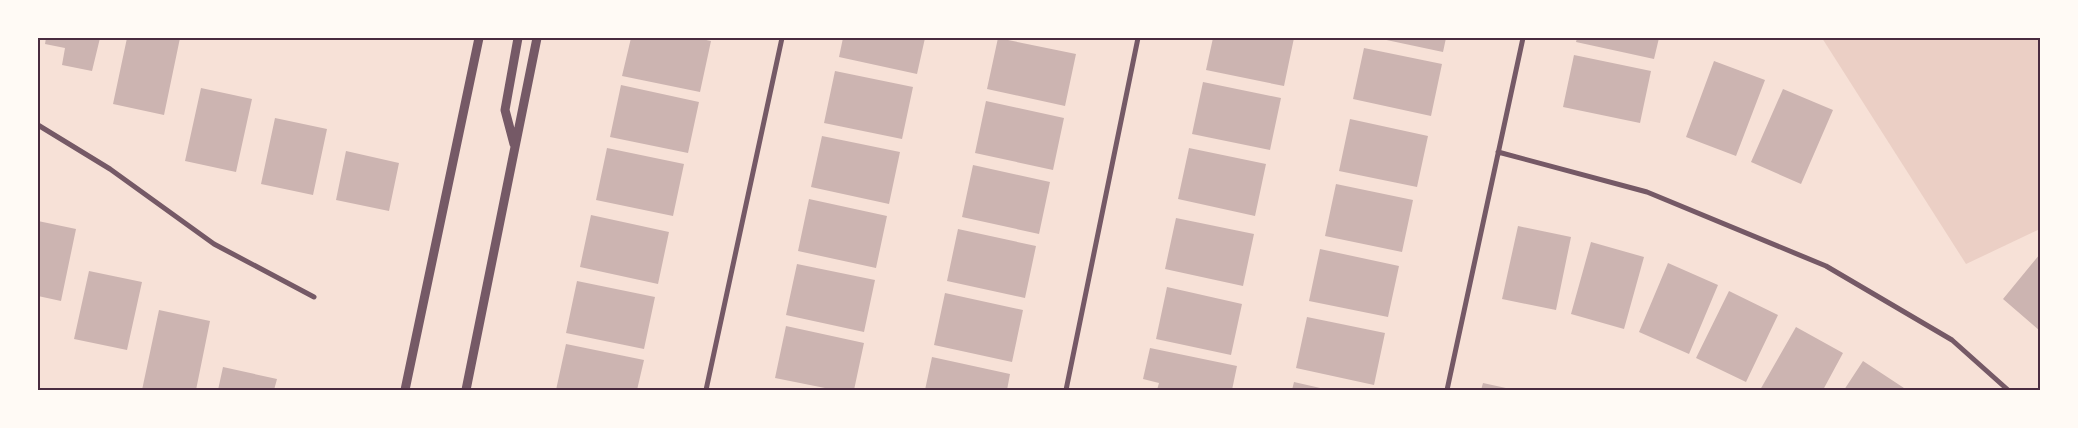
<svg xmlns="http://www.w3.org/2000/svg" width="2078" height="428" font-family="'Crimson Pro',serif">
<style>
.green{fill:#ebcfc5}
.building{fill:#ccb4b1}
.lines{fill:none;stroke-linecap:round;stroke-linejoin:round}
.minor{stroke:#755966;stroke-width:5}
.tertiary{stroke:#755966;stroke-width:9}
.neatline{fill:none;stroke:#4a2c40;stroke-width:2}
</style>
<rect width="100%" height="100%" fill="#f7e1d7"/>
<!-- green -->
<path class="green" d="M1822,38h218v191l-74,35z"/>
<!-- building -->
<path class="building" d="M46,38h54l-8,33 -30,-6 3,-17 -20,-4z
M127,38h53l-16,77 -51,-11z
M631,38h66l14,3 -11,51 -78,-16z
M843,38h82l-8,36 -78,-17z
M998,38l78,16 -11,52 -78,-17z
M1213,38h81l-10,48 -78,-16z
M1377,38h69l-3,14z
M1577,38h82l-5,21 -78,-17z
M1364,48l78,16 -11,52 -78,-17z
M1574,55l77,16 -11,52 -77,-16z
M1714,61l51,19 -29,76 -50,-19z
M835,71l78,16 -11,52 -78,-16z
M1203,82l78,16 -11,52 -78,-16z
M621,85l78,17 -11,51 -78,-16z
M201,88l51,11 -16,73 -51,-11z
M1783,89l50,21 -32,74 -50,-22z
M986,101l78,17 -11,52 -78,-17z
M275,118l52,11 -14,66 -52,-11z
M1350,119l78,17 -11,51 -78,-16z
M822,136l78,16 -11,52 -78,-17z
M607,148l77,16 -11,52 -77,-16z
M1189,148l77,16 -11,52 -77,-17z
M346,151l53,12 -10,48 -53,-11z
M973,165l77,17 -11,52 -77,-17z
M1336,184l77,16 -11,52 -77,-16z
M809,199l78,17 -11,52 -78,-17z
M591,215l78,17 -11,52 -78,-17z
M1176,218l78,16 -11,52 -78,-17z
M38,221l38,8 -15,72 -23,-5z
M1518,226l53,11 -15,73 -54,-11z
M958,229l78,17 -11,52 -78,-17z
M1591,242l53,15 -20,72 -53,-15z
M1320,249l79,17 -11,51 -79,-16z
M2040,254v77l-37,-32z
M1668,263l50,22 -29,69 -50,-22z
M797,264l78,16 -11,52 -78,-17z
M89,271l53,11 -15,68 -53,-11z
M577,281l78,16 -11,52 -78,-16z
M1167,287l75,17 -11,51 -75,-16z
M1729,291l49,24 -32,67 -50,-24z
M945,293l78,17 -11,52 -78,-17z
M159,310l51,11 -14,69h-54z
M1307,317l78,16 -11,52 -78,-17z
M786,326l78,17 -10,47h-19l-60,-12z
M1796,327l47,26 -20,37h-63z
M566,344l78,16 -7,30h-81z
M1150,348l87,18 -5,24h-75l2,-7 -16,-4z
M932,357l78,17 -3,16h-82z
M1863,361l44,29h-63z
M223,367l54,12 -3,11h-56z
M1294,382l35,8h-37z
M1483,383l32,7h-34z"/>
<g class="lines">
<!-- minor -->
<path class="minor" d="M38,125l72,44 104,75 100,53
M1498,152l149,40 179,74 126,74 56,50
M706,390l76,-352
M1066,390l72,-352
M1447,390l76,-352"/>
<!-- tertiary -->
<path class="tertiary" d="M514,144l-9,-34 13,-72
M405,390l74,-352
M466,390l71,-352"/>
</g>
<!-- border -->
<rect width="2078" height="428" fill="none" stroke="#fffaf5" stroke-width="78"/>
<rect x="39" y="39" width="2000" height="350" class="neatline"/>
</svg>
